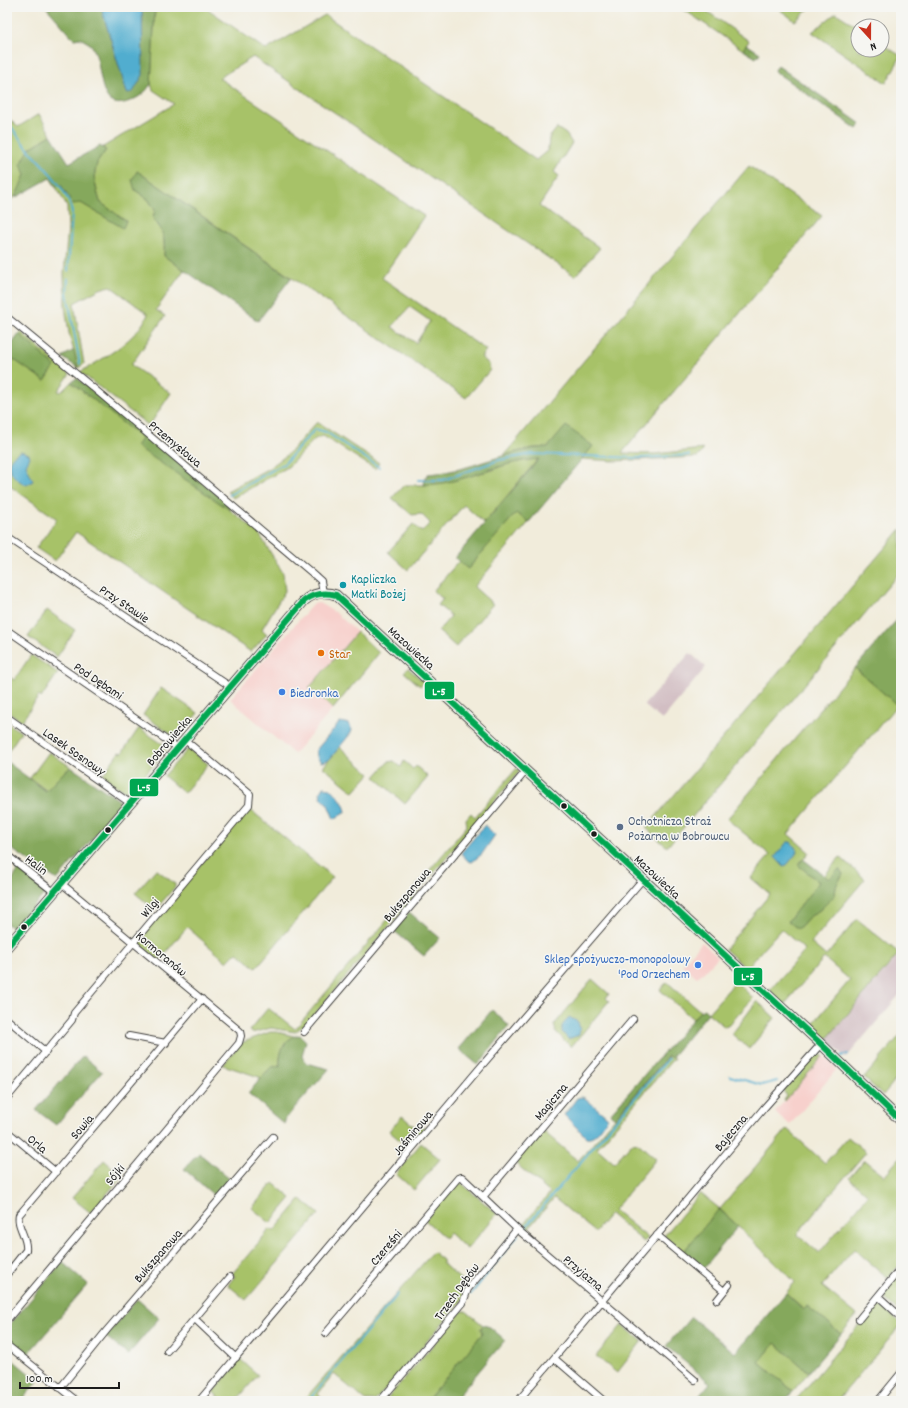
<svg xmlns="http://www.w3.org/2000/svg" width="908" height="1408" font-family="Dekko,sans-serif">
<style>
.built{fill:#f7d0cc}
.industrial{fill:#d2bec3}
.green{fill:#a7c268;stroke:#626f42;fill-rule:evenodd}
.forest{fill:#85a85c;stroke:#50623c}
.water{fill:#51adcf;stroke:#366476}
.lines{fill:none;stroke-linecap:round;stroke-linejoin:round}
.stream{stroke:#51adcf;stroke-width:2}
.street-casing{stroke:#3c3b39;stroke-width:8}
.secondary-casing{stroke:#3c3b39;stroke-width:11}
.street{stroke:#fff;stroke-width:6}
.secondary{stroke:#fff;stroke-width:9}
.bus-1-casing{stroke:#f6f6f2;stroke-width:9}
.bus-1{stroke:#00a651;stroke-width:6}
.culture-dot{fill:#0f9aa8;stroke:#f6f6f2;stroke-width:1.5}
.food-dot{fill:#e8710a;stroke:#f6f6f2;stroke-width:1.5}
.shop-dot{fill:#3f7fe0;stroke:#f6f6f2;stroke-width:1.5}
.bus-dot{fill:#1c1c1c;stroke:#f6f6f2;stroke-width:1.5}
.service-dot{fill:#5c6f8a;stroke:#f6f6f2;stroke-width:1.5}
.labels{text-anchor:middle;stroke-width:3;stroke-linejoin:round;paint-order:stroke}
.street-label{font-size:13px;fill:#1c1c1c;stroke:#f6f6f2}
.culture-label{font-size:13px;fill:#0d838f;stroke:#f6f6f2;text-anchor:start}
.food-label{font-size:13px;fill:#c56008;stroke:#f6f6f2;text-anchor:start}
.shop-label{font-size:13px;fill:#366cbe;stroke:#f6f6f2;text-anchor:start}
.service-label{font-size:13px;fill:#4e5e75;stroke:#f6f6f2;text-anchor:start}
.line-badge{stroke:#f6f6f2;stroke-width:1.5}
.badge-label{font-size:11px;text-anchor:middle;font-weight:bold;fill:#fff}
</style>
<rect width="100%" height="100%" fill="#f6f6f2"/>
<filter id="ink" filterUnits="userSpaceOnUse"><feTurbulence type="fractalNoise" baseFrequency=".025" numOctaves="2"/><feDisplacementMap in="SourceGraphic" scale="8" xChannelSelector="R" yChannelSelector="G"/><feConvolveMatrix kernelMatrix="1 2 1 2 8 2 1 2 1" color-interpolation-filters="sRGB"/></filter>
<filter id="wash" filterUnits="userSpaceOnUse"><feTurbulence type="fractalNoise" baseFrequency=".012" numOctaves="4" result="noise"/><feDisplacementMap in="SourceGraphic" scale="16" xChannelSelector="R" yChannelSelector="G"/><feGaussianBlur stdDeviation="0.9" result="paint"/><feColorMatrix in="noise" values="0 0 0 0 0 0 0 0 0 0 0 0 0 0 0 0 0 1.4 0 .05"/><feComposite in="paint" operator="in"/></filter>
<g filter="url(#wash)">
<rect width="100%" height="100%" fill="#f1ecdb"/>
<!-- built -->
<path class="built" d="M319,603l17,10 21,19 -48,56 24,21 -39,45 -64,-55 83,-95z
M702,942l16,15 -15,16 -6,4 -15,-12z
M823,1056l12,10 1,4 -46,55 -15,-13z"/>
<!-- industrial -->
<path class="industrial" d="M690,653l16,14 -44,53 -18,-15z
M901,952v41l-55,65 -20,-18z"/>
<!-- green -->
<path class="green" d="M155,7h50l61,43 59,-35 211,145 12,-10 1,-12 8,-10 9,6 6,9 -18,29 5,4 -20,30 61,42 -25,28 -322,-219 -34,21 205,138 -42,62 104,72 -5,7 8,7 1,6 -24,28 -329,-227 -2,19 13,9 7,11 -2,8c11,14 12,20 11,38l20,14 -28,40 9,6 -34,49 40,28 -22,33 -69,-54c23,-13 58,-33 68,-58l-38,-28 -10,3 -26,14 10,61 -6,4 -9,-35 -4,-26 -1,-34 4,-46 -1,-20 -11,-20 5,-2 20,18 41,24 3,-6 -25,-19 -3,-11 -3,-14 3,-14 9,-13 -3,-3 71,-43 -21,-14 -2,-6zM410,307l20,14 -14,22 -24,-16z
M680,7h21l48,34 -6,9z
M776,7h35l-16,14z
M836,13l22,14v23h24v-6l19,12 -15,27 -74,-51z
M39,114l12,21 -21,13c-3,18 -6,45 -23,55v-87l11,11z
M749,166l73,50 -200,237 32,1 50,-5 -6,8 -83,4 -33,-2 11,-13 -60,2 -29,7z
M21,332l49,42 -12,17 3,1 10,-10 71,56 -5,8 93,64 28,22 25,41 2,18 -23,38 5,5 -16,18 -175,-120 -21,29 -19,-13 21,-29 -50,-35v-74l3,-5 -3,-2v-48l38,26 10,-15 -36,-32z
M317,422l62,41 -4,6 -52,-33 -8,3 -27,28 -55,31 -6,-7 42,-23 19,-14z
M539,458l-55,65 -20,-18 -56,65 -20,-18 25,-28 9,8 8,-9 -9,-9 -9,1 -20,-17 12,-13h23l66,-15 13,-6z
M516,512l13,10 -55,65 19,17 -37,43 -18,-16 13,-15 -13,-11 5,-6 -10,-8 26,-30 9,8z
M901,529v42l-234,276 -21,-19z
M47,610l28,20 -18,27 -29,-20z
M357,632l22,21 -46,56 -24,-21z
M31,655l27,18 -17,25 -2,-2 -17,25 -15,-10v-36l7,5z
M408,668l16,14 -4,4 -16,-14z
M855,668l42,37 -109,129 21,18 -10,13 20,17 -21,47 10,-11 13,-9 14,-14 1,-9 7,-12 -4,-5 -10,11 -5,-4 16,-19 25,22 -54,64 15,13 31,-37 42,34 -73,87 -16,-13 40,-47 -26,-22 -40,47 -14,-15 35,-40 -24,-21 -35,39 -21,-19 45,-55 -19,-16 19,-23 -43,-36z
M161,688l37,25 -19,22h-7l-29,-20z
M7,723l14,9 -14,21z
M139,728l25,17 1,6 -34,40h-7l-22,-15 17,-24 3,1z
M340,747l30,27 -16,18 -31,-25z
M187,750h3l18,14 -24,29 -20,-17z
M49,752l22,15 -8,6 -16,18 -17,-13z
M394,761l7,6 3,-6 9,8 3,-3 12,11 -23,27 -30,-27 13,-15z
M517,768l3,3 -212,251 -13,10 -24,-4 -19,5 -3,-2 19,-23 27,21 172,-203 -1,-7 5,-6 4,4z
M248,808l85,69 -77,91 -19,-16 -10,10 -40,-35 -28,34 -23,-20z
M156,869l19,15v3l-20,23 -20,-17z
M592,979l17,15 -3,4 3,3 -38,46 -15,-15 -2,-7z
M736,981l17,17 -24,27 -4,2 -17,-14z
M667,982l33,29 -7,8 -33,-29z
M757,1001l18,17 -26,31 -17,-15z
M270,1032h7l17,4c-11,9 -15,16 -14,30l-9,1 -9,11 -39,-13 18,-22z
M901,1034v39l-18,22 -19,-17z
M818,1053l5,3 -38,45 -1,-1 3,-4 -4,-5 31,-36z
M669,1056l5,2 -77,90 17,15 17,-19 7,-1 18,16 -42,51 34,28 -4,4 -34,-28 -15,18 -41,-34 -27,32 -5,-4 28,-33 -36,-31 28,-32 36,31z
M402,1116l13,11h10l-21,24v-7l-15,-13z
M787,1129l38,34 23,-26 18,15 -69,82 22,19 49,-58 -19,-17 15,-18 20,16 17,-20v107l-13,15 -34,-29 -32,37 35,29 -16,19 -34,-28 -3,3 -18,-16 9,-11 -75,-73 -37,43 -19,-16 36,-43 20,16z
M421,1143l19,16 -26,31 -18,-16z
M104,1160l18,16 -31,37 -19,-15z
M460,1182l37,32 -30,35 -18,-16 -4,5 -20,-18 30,-36z
M273,1183l18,15 -21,25 -18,-15z
M301,1199l18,15 -73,86 -18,-15 7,-9 -3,-2 38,-45 4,2z
M433,1252l10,8 -1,3 26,23 -5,7 -2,9 -86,99h-9l-32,-27 -16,20 8,7h-23z
M901,1272v41l-15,-13 -3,-7z
M875,1306h6l20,17v2l-64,76h-42z
M462,1311h4l17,14 -2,3 1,6 -52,63 -9,4h-36z
M622,1325l20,16 -25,32 -21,-17z
M775,1343l34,29 -16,19 -34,-29z
M240,1359l18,16 -22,26h-12l-11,-9z"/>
<!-- forest -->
<path class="forest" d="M46,7h55l26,86 16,-71 -1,-15h13l-4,77c-6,9 -11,13 -21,17 -36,15 -25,-39 -39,-56 -3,-3 -8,-5 -11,-7l-6,1z
M746,44l14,9 -4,5 -13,-8z
M778,66l83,58 -4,5 -83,-58z
M51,135l18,28 31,-17 6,4 -9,13 -3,14 3,14 3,11 26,19 -3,7 -42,-25 -8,1 -12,-19 -5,2 -6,-9 -35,20 10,-23 -4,-11 9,-16z
M137,171l154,107 -33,43 -94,-65c1,-18 0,-24 -11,-38l2,-8 -7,-11 -13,-9 -3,-10z
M19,334l36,32 -10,15 -38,-26v-4z
M74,350l4,18 -16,-11z
M77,378l155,129 -2,3 -94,-64 6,-8 -71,-56z
M566,426l27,20 -64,76 -13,-9 -48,56 -13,-11 84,-99c-40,2 -73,25 -115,26l1,-7 3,-4c42,-2 78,-25 120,-27z
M901,615v86l-4,4 -42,-37z
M7,762l39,29 17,-18 8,-6 52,36 -66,77 -50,-34z
M803,859l26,20 10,-10 4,5 -7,12 -1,9 -14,14 -13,9 -10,11 -10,-8 31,-39 -21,-17z
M20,868l21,15 6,8 -33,38 -7,-5v-37z
M409,912l31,26 -16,18 -31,-26z
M704,1009l4,4 -37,45 -3,-2 -53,62 -5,-4 90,-103z
M492,1010l17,16 -31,39 -19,-16z
M300,1035l6,6 -4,15 4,7 23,6 -43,49 -2,6 -36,-31 23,-26 9,-1c-1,-14 4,-29 20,-31z
M83,1056l19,16 -46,53 -20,-15z
M199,1153l33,28 -14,18 -34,-30z
M719,1209l19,17 -35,43 -20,-17z
M62,1262l26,22 -61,71 -20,-15v-12z
M786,1293l17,16 4,-3 34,28 -32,38 -34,-29 -16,19 34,29 -8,10h-90l15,-18 -44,-37 25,-29 44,36z
M137,1299l22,19 -31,37 -23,-19z
M483,1325l7,2 15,13 -51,61h-33l9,-4 52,-63 -1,-6z
M8,1356l30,25 -17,20h-14z"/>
<!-- water -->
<path class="water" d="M101,7h41l1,68 -10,17 -6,1z
M21,451l8,3 1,3 -4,8 7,16 -6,4c-17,-7 -27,-24 -6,-34z
M340,722l9,2 3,6 -1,3 -22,27 -8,2 -4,-5 -1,-7z
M323,787c10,-1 22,16 23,25l-12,7 -6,-14 -7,-8 -1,-5z
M485,825l10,10 -13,19 -10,8 -4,-1 -7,-8z
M787,842h4l6,8 -1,4 -9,11 -4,1 -8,-9z
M569,1017l9,5 2,7 -1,6 -11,4 -6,-7v-6z
M582,1097l3,1 23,20c-6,8 -12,21 -22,19l-22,-22 13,-17z"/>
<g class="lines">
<!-- stream -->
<path class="stream" d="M7,122c7,7 11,15 17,22 17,21 42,41 48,68l-4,59
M68,279l-1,14 13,71
M418,480h25l56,-20 34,-6 108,4 48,-3
M229,495l56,-32 30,-34 11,3 53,35
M841,1056l7,-2
M798,1075l5,-6
M730,1076l32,9 15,-4
M523,1230l145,-171
M471,1294l47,-59
M308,1401l90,-107"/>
</g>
</g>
<g filter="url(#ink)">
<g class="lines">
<defs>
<path id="street" d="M7,317l84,69 221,187 9,8 2,12
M7,537l224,150
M7,630l171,118
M7,717l123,86
M7,855l47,37
M7,1019l39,33
M304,1032l222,-261
M129,1036l37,7
M7,1098l65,-78 2,-7 175,-208 1,-11 -65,-54
M7,1131l49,41
M483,1197l150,-178
M657,1235l67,56
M7,1274l19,-24c2,-12 -10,-24 -7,-35l183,-216
M878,1296l23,21
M717,1300l12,-15
M195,1319l41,39
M859,1319l42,-51
M7,1320l232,-277 2,-7 -1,-5 -179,-148
M326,1333l132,-155 4,-1 55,52 178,151
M7,1345l70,56
M167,1351l63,-74
M554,1358l50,43
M60,1388l47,-58 166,-193
M199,1401l279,-331 165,-191
M380,1401l83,-98 5,-14 49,-60
M518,1401l246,-293 57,-64
M878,1401l23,-28"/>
<path id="secondary" d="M7,947l297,-346c9,-8 21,-10 32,-6l485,449 80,77"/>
</defs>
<!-- street casing -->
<use href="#street" class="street-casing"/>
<!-- secondary casing -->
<use href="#secondary" class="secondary-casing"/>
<!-- street -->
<use href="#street" class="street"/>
<!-- secondary -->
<use href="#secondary" class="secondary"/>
<defs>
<path id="bus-1" d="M7,947l297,-346c10,-8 20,-9 32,-6l485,449 80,77"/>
</defs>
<!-- bus-1 casing -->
<use href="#bus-1" class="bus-1-casing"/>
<!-- bus-1 -->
<use href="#bus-1" class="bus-1"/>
</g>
</g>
<!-- markers -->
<circle class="culture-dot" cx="343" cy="585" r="4"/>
<circle class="food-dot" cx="321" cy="653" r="4"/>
<g class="shop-dot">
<circle cx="282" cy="692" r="4"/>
<circle cx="698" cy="965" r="4"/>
</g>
<g class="bus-dot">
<circle cx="564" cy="806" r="3.5"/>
<circle cx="108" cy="830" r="3.5"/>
<circle cx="594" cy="834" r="3.5"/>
<circle cx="24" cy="927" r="3.5"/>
</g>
<circle class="service-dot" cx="620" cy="827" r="4"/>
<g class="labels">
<!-- street labels -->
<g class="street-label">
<text transform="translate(176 443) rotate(40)" y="5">Przemysłowa</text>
<text transform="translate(125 603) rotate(34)" y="5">Przy Stawie</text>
<text transform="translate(412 647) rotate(42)" y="5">Mazowiecka</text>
<text transform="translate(99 680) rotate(34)" y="5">Pod Dębami</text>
<text transform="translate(168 740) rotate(-49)" y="5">Bobrowiecka</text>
<text transform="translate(75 751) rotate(35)" y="5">Lasek Sosnowy</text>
<text transform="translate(37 864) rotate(37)" y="5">Halin</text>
<text transform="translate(658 876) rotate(43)" y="5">Mazowiecka</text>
<text transform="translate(406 894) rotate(-50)" y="5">Bukszpanowa</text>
<text transform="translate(149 907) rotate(-50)" y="5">Wilgi</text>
<text transform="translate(162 953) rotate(40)" y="5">Kormoranów</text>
<text transform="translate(550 1101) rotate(-50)" y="5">Magiczna</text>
<text transform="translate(81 1126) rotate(-49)" y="5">Sowia</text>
<text transform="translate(412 1132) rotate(-50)" y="5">Jaśminowa</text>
<text transform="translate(730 1132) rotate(-50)" y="5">Bajeczna</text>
<text transform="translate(38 1143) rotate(40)" y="5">Orla</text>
<text transform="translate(114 1174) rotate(-50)" y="5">Sójki</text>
<text transform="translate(385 1247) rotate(-50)" y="5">Czereśni</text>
<text transform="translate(157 1255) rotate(-49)" y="5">Bukszpanowa</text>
<text transform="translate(584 1272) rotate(40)" y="5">Przyjazna</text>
<text transform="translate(456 1291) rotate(-54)" y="5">Trzech Dębów</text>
</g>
<!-- culture labels -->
<g class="culture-label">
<text x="351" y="583">Kapliczka<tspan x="351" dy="15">Matki Bożej</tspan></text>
</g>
<!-- food labels -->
<g class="food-label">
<text x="329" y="658">Star</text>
</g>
<!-- shop labels -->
<g class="shop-label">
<text x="290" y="697">Biedronka</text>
<text x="690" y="963" text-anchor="end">Sklep spożywczo-monopolowy<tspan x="690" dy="15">'Pod Orzechem</tspan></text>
</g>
<!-- service labels -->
<g class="service-label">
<text x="628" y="825">Ochotnicza Straż<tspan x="628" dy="15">Pożarna w Bobrowcu</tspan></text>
</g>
</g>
<g class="line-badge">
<rect x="424" y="681" width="31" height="19" rx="4" fill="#00a651"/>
<rect x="129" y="778" width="30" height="19" rx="4" fill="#00a651"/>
<rect x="733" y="967" width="30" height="19" rx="4" fill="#00a651"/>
</g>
<g class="badge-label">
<text x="439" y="695">L-5</text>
<text x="144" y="791">L-5</text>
<text x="748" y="980">L-5</text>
</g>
<!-- margin -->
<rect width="908" height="1408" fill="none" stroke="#f6f6f2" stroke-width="24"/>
<!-- north arrow -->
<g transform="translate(870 38) rotate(159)"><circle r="19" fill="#f6f6f2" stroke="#9f9f9c"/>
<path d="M0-3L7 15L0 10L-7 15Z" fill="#c8321e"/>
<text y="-6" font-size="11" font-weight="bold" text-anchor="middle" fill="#1c1c1c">N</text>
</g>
<!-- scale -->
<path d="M20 1382v6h99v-6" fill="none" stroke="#1c1c1c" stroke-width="2"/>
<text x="26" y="1382" font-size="12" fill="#1c1c1c" stroke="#f6f6f2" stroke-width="3" paint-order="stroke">100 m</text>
</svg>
